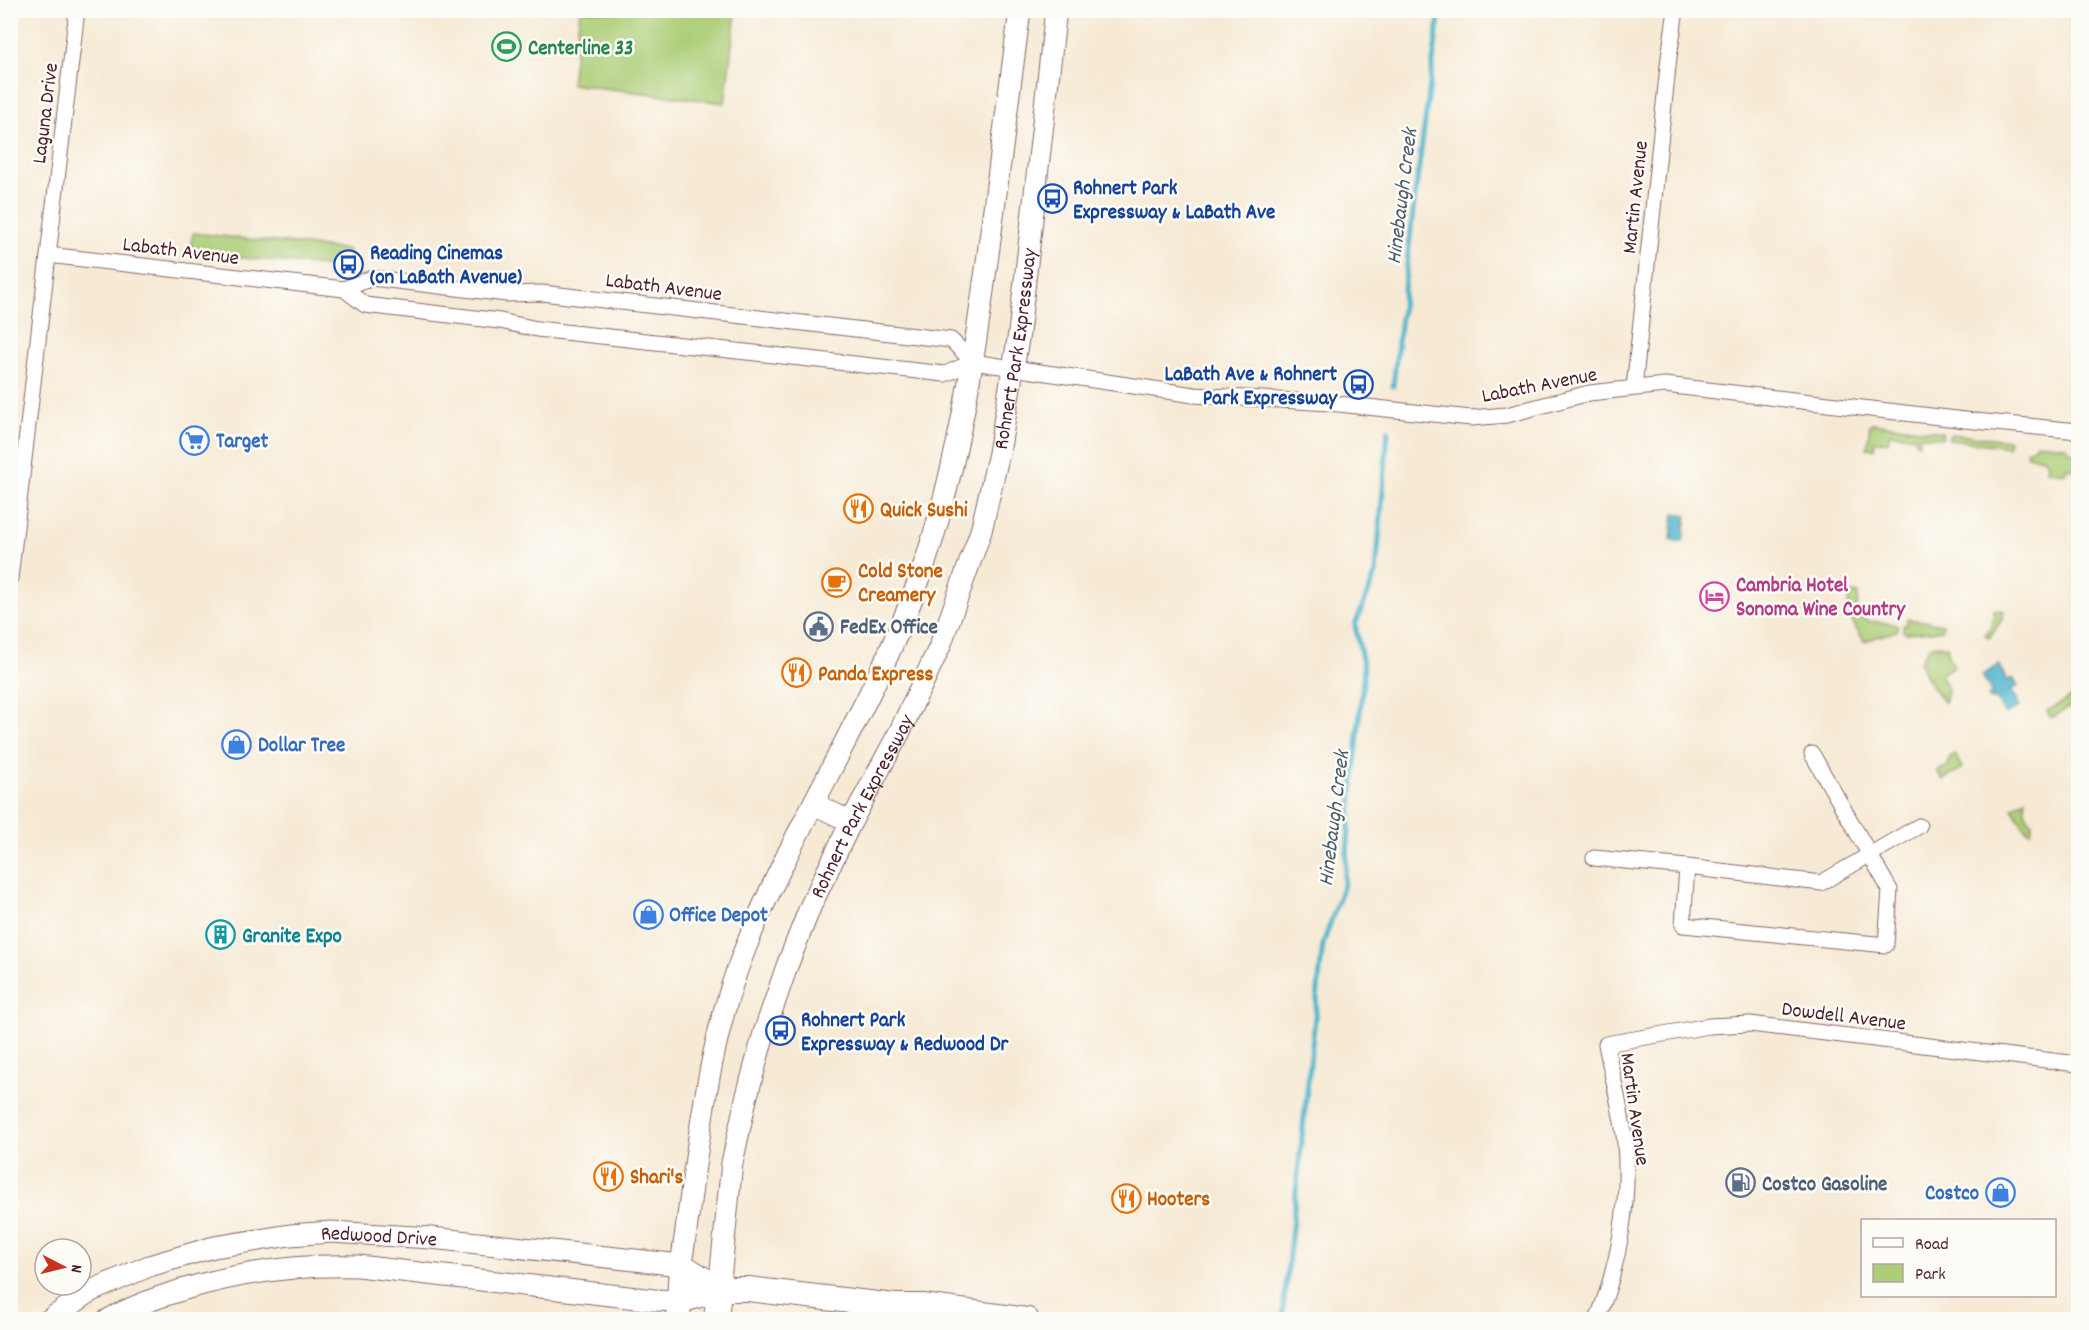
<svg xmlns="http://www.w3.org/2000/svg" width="2089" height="1330" font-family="Dekko,sans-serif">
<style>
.green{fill:#acce77;stroke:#7b7651;stroke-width:1.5}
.water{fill:#4eb5cc;stroke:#4c6a7c;stroke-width:1.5}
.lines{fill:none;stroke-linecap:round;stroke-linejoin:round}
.stream{stroke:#4eb5cc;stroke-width:5}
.street-casing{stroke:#866666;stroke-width:17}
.secondary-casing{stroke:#866666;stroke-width:23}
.primary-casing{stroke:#866666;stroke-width:26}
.street{stroke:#fff;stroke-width:15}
.secondary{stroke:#fff;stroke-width:21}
.primary{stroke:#fff;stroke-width:24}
.labels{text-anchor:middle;stroke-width:5;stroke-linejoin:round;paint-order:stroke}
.leisure-label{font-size:21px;font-weight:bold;fill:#27864d;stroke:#fdfcf7;text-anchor:start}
.street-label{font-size:21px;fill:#4a1f2b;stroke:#fdfcf7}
.transit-label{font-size:21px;font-weight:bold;fill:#164399;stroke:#fdfcf7;text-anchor:start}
.shop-label{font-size:21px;font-weight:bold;fill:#366cbe;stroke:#fdfcf7;text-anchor:start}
.food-label{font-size:21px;font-weight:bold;fill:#c56008;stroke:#fdfcf7;text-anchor:start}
.hotel-label{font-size:21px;font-weight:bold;fill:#b23c85;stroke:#fdfcf7;text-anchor:start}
.service-label{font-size:21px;font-weight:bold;fill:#4e5e75;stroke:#fdfcf7;text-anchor:start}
.culture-label{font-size:21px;font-weight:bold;fill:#0d838f;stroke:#fdfcf7;text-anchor:start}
.water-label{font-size:22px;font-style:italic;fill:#4c5b6b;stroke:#fdfcf7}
</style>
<rect width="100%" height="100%" fill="#fdfcf7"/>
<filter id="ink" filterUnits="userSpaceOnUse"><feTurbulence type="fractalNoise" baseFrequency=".0167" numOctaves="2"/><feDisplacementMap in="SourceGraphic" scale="12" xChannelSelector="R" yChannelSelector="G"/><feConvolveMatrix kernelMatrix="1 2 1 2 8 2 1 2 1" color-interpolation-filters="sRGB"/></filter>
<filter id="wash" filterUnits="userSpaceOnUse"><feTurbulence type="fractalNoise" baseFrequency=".008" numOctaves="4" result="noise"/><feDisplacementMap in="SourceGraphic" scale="24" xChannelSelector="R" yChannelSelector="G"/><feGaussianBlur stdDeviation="1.35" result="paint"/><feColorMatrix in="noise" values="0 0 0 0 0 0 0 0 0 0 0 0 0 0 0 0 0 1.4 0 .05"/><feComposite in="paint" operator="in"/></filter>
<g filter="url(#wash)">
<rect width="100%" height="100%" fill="#f6ead5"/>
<!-- green -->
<path class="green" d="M580,11h156l-11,92 -154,-19z
M193,233l156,17 -2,15 -23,1 -128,-13 -5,-8z
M1872,423l70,9 1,6 -23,-2 -1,8 -3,-1v-6l-26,-4 -2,9 -13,-1 -1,8 -7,-1 3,-23z
M1951,434l58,6 -1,7 -60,-8z
M2036,443l31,3 2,5 9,5v14l-12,-2v5l-19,-2 1,-8 -5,-5 -17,-3 1,-5 8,-4z
M1850,593l8,1 -1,17 1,5 10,5 27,3 3,2 -1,5 -33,10 -17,-28z
M1994,610l10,1 -1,7 -14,20 -4,-3 7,-11z
M1907,619l36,5 -1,6 -36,3 -3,-2v-6h4z
M1937,645l10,1 3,13 4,7 -14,9 8,14 -4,14 -18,-26 -6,-15 9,-15z
M2073,696l4,7 -24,14h-3l-3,-6z
M1955,754l7,14 -19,12 -6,-9 11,-5 2,-9z
M2025,799c-1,10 0,18 8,24l-2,9 -4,-1 -15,-23z"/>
<!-- water -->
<path class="water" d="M1674,513l13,2 -4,27 -12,-1z
M1999,665l8,16 6,-3 5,8 -7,4 9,16 -15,9 -9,-17 -6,2 -2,-4 4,-3 -10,-18z"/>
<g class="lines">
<!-- stream -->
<path class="stream" d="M1393,386l21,-183 26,-193
M1282,1320l41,-376 21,-60 20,-215 -9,-44 21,-52 12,-142"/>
</g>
</g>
<g filter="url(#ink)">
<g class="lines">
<defs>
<path id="street" d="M48,255l296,34 28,-11 135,16 35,-1 409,47 22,22
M344,289l21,16 135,16 37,8 408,45 28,-12 221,33 135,8 142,15 36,-3 82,-22 76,-8 300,35 113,11
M1634,388l35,-331 7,-47
M10,578l67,-568
M1594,858l93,9 -4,58 203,20 4,-55 -78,-136
M1687,867l134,16 98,-57
M1597,1320c22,-55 33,-117 28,-176 -3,-33 -13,-67 -19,-100l103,-18 41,-2 328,40"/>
<g id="secondary">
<path d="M814,804l37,18"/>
<path id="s1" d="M719,1289l13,-126 14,-64 18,-66 23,-67 24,-61 40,-83 48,-89 41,-87 41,-115 18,-78 20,-120 37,-323"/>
<path id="s2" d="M49,1320l42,-29 58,-25 65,-19 76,-12 41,-3 100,6 250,27c16,-104 24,-217 64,-316 50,-126 127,-241 174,-369 39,-109 56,-226 71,-341 10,-76 20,-152 30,-229"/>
<path d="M108,1320c24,-14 50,-23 77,-31 58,-17 112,-25 173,-23l296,34 26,1"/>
</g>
<path id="primary" d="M680,1301l39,-12h29l147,17h28l104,14
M678,1320l3,-55 38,24
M716,1320l3,-31"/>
</defs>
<!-- street casing -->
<use href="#street" class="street-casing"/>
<!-- secondary casing -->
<use href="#secondary" class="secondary-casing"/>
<!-- primary casing -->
<use href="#primary" class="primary-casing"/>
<!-- street -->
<use href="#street" class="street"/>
<!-- secondary -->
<use href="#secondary" class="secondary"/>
<!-- primary -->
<use href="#primary" class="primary"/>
</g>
</g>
<!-- icons -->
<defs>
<symbol id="stadium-ring" viewBox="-11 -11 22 22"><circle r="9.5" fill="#fdfcf7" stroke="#2e9e5b" stroke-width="1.5"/><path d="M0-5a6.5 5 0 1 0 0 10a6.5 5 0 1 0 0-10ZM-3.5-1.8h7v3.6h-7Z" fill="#2e9e5b"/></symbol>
<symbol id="bus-ring" viewBox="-11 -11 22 22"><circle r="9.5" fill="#fdfcf7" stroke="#1a4fb4" stroke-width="1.5"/><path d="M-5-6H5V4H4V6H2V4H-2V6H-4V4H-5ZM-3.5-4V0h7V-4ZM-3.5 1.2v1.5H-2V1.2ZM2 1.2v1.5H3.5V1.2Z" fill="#1a4fb4"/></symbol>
<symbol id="supermarket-ring" viewBox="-11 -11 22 22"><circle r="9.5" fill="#fdfcf7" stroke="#3f7fe0" stroke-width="1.5"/><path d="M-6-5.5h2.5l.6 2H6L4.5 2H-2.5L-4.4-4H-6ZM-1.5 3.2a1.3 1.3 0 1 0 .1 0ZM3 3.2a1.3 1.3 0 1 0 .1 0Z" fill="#3f7fe0"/></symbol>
<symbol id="restaurant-ring" viewBox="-11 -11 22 22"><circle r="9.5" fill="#fdfcf7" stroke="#e8710a" stroke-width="1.5"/><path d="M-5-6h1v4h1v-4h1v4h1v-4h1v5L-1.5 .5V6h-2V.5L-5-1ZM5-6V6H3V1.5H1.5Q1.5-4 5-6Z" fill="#e8710a"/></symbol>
<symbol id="cafe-ring" viewBox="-11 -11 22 22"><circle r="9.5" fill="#fdfcf7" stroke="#e8710a" stroke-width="1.5"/><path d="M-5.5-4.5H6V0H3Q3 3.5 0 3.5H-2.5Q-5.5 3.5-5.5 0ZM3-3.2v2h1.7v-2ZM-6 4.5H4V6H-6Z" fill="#e8710a"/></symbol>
<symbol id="hotel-ring" viewBox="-11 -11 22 22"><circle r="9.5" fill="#fdfcf7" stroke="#d1479c" stroke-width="1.5"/><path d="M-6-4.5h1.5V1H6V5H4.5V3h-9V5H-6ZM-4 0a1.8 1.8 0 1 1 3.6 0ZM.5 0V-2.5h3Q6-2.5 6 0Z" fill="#d1479c"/></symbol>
<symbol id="civic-ring" viewBox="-11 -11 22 22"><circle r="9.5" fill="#fdfcf7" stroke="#5c6f8a" stroke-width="1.5"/><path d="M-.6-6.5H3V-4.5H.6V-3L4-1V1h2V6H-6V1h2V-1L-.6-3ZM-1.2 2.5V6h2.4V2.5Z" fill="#5c6f8a"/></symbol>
<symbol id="shop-ring" viewBox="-11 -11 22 22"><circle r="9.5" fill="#fdfcf7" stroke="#3f7fe0" stroke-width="1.5"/><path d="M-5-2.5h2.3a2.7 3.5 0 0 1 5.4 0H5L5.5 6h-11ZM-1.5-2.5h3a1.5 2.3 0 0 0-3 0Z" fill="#3f7fe0"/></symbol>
<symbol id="building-ring" viewBox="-11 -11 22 22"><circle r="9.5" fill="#fdfcf7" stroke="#0f9aa8" stroke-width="1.5"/><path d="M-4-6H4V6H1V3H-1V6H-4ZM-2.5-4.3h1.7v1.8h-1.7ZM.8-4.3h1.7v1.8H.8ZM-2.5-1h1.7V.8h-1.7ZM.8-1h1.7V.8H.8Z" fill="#0f9aa8"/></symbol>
<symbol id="fuel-ring" viewBox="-11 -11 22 22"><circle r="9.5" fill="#fdfcf7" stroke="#5c6f8a" stroke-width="1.5"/><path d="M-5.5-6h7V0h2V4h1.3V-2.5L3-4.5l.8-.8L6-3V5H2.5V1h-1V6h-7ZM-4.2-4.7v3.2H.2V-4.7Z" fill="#5c6f8a"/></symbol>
</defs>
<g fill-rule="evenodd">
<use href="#stadium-ring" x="490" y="30" width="33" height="33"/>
<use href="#bus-ring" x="1036" y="182" width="33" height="33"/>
<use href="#bus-ring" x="332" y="248" width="33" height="33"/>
<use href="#bus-ring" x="1342" y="368" width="33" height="33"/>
<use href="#supermarket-ring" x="178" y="424" width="33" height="33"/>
<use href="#restaurant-ring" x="842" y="492" width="33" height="33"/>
<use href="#cafe-ring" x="820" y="566" width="33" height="33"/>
<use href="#hotel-ring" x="1698" y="580" width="33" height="33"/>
<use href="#civic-ring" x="802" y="610" width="33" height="33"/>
<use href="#restaurant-ring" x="780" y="656" width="33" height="33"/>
<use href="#shop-ring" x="220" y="728" width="33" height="33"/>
<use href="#shop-ring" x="632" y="898" width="33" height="33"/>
<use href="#building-ring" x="204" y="918" width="33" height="33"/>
<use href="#bus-ring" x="764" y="1014" width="33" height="33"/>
<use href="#restaurant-ring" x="592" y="1160" width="33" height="33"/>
<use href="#fuel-ring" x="1724" y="1166" width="33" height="33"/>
<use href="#shop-ring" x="1984" y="1176" width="33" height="33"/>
<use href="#restaurant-ring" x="1110" y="1182" width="33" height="33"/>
</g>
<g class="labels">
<!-- leisure labels -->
<g class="leisure-label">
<text x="528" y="54">Centerline 33</text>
</g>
<!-- street labels -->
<g class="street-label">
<text transform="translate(44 113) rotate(-83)" y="7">Laguna Drive</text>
<text transform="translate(1634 197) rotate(-84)" y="7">Martin Avenue</text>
<text transform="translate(181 250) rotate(7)" y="7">Labath Avenue</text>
<text transform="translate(664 286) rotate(7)" y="7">Labath Avenue</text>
<text dy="7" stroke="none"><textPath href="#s1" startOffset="994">Rohnert Park Expressway</textPath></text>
<text transform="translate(1539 384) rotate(-11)" y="7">Labath Avenue</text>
<text dy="7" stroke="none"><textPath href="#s1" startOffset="508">Rohnert Park Expressway</textPath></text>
<text transform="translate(1844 1015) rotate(7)" y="7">Dowdell Avenue</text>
<text transform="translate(1636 1109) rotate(82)" y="7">Martin Avenue</text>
<text dy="7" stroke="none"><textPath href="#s2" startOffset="348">Redwood Drive</textPath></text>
</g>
<!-- transit labels -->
<g class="transit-label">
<text x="1073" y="194">Rohnert Park<tspan x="1073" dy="24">Expressway &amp; LaBath Ave</tspan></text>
<text x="370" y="259">Reading Cinemas<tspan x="370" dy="24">(on LaBath Avenue)</tspan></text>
<text x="1337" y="380" text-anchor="end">LaBath Ave &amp; Rohnert<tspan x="1337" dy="24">Park Expressway</tspan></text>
<text x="801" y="1026">Rohnert Park<tspan x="801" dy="24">Expressway &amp; Redwood Dr</tspan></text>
</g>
<!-- shop labels -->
<g class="shop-label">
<text x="216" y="447">Target</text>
<text x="258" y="751">Dollar Tree</text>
<text x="669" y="921">Office Depot</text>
<text x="1979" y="1199" text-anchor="end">Costco</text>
</g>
<!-- food labels -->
<g class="food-label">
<text x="880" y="516">Quick Sushi</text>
<text x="858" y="577">Cold Stone<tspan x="858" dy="24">Creamery</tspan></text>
<text x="818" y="680">Panda Express</text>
<text x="630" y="1183">Shari's</text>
<text x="1147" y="1205">Hooters</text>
</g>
<!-- hotel labels -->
<g class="hotel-label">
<text x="1736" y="591">Cambria Hotel<tspan x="1736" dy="24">Sonoma Wine Country</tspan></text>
</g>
<!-- service labels -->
<g class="service-label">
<text x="840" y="633">FedEx Office</text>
<text x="1762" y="1190">Costco Gasoline</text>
</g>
<!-- culture labels -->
<g class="culture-label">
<text x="242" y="942">Granite Expo</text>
</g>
<!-- water labels -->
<g class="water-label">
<text transform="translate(1400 196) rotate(-83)" y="8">Hinebaugh Creek</text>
<text transform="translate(1332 818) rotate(-83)" y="8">Hinebaugh Creek</text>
</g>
</g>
<!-- margin -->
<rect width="2089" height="1330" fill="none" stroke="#fdfcf7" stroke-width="36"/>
<!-- legend -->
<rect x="1861" y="1219" width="195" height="78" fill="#fdfcf7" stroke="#b5a4a5" stroke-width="1.5"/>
<rect x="1873" y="1238" width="30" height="9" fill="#ffffff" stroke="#b5a4a5" stroke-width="1.5"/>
<text x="1915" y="1249" font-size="18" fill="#4a1f2b">Road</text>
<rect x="1873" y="1264" width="30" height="18" fill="#acce77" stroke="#b5a4a5" stroke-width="1.5"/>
<text x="1915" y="1279" font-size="18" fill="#4a1f2b">Park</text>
<!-- north arrow -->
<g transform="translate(63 1267) rotate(97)"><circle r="28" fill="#fdfcf7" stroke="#b5a4a5" stroke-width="1.5"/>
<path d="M0-4.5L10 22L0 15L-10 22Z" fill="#c8321e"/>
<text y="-9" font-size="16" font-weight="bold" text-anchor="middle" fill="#4a1f2b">N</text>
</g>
</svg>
